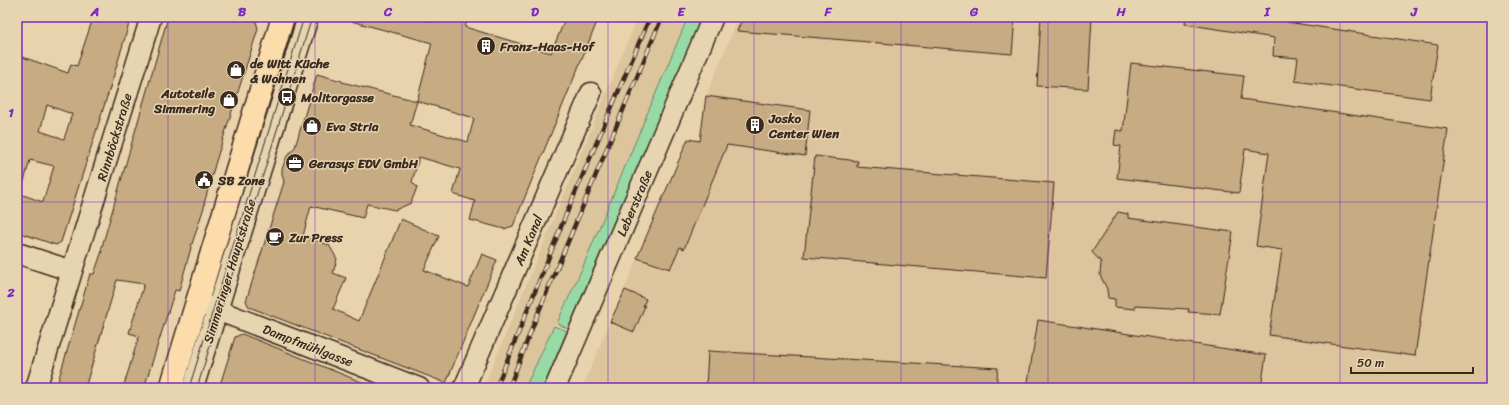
<svg xmlns="http://www.w3.org/2000/svg" width="1509" height="405" font-family="Sriracha,sans-serif">
<style>
.built{fill:#dcc49d}
.green{fill:#98daa5;stroke:#6a8262}
.building{fill:#c7ab83;stroke:#3b2a1e;fill-rule:evenodd}
.lines{fill:none;stroke-linecap:round;stroke-linejoin:round}
.minor-casing{stroke:#3b2a1e;stroke-width:23}
.major-casing{stroke:#3b2a1e;stroke-width:25}
.minor{stroke:#e7d5b2;stroke-width:20}
.major{stroke:#fddcac;stroke-width:22}
.tram{stroke:#3b2a1e;stroke-width:1}
.rail-casing{stroke:#3b2a1e;stroke-width:4.5}
.rail{stroke:#e7d5b2;stroke-width:3;stroke-dasharray:9;stroke-linecap:butt}
.grid{fill:none;stroke:#7b2cbf;stroke-width:1;stroke-opacity:0.55}
.labels{text-anchor:middle;stroke-width:3;stroke-linejoin:round;paint-order:stroke}
.poi-label{font-size:13px;font-weight:bold;fill:#3b2a1e;stroke:#e7d5b2;text-anchor:start}
.street-label{font-size:13px;fill:#3b2a1e;stroke:#e7d5b2}
.neatline{fill:none;stroke:#7b2cbf;stroke-width:1.5}
.grid-label{font-size:13px;text-anchor:middle;font-weight:bold;fill:#7b2cbf}
</style>
<rect width="100%" height="100%" fill="#e9d3ad"/>
<filter id="ink" filterUnits="userSpaceOnUse"><feTurbulence type="fractalNoise" baseFrequency=".025" numOctaves="2"/><feDisplacementMap in="SourceGraphic" scale="8" xChannelSelector="R" yChannelSelector="G"/><feConvolveMatrix kernelMatrix="1 2 1 2 8 2 1 2 1" color-interpolation-filters="sRGB"/></filter>
<g filter="url(#ink)">
<!-- built -->
<path class="built" d="M638,17h50l-107,254 -56,117h-42z
M739,17h753v371h-910l106,-249 12,2 6,-45z"/>
<!-- green -->
<path class="green" d="M688,17h14l-134,312 -11,-6 24,-52z
M554,326l13,5 -24,57h-18z"/>
<!-- building -->
<path class="building" d="M103,17h28l-18,61 -52,164 -5,3 -39,-13v-39l26,9 11,-36 -24,-6 -9,32 -4,-1v-136l51,18 3,-9 6,2 16,-48 9,2zM47,105l25,9 -8,25 -24,-8z
M168,17h75l13,4 2,8 -42,132 -12,43h1l-13,40 -13,47 -4,-1 -31,98h-21l16,-52 -10,-3 15,-49 -27,-4 -32,108h-29l34,-114h4l8,-23 -1,-1z
M352,17h64l18,5 2,-5h32l-3,10 86,26 15,-36h33l-86,209 -9,3 -34,-9 5,-19 -22,-7 7,-25 -41,-12 -7,25 5,5 -6,16 -16,7 -28,-6 -4,14 -52,-12 -8,30 26,9 8,14 -4,14 13,5 -13,31 26,12 42,-102 38,17 -15,34 44,17 14,-33 15,6 -51,123 -197,-76 -3,-6 38,-119 -2,-8v-5l5,-13 8,-9 22,-73 25,7v1l75,19 15,-58 -81,-22zM417,101l57,17 -6,24 -58,-17z
M743,17h272l-3,37 -275,-23z
M1041,17h51l-4,72 -51,-3z
M1186,17h102l-1,5 151,23 -8,54 -135,-18 3,-23 -25,-2 1,-18 -89,-14z
M1131,63l113,13 -3,23 207,30 -33,227 -146,-21 13,-85 -26,-4 13,-93 -24,-4 -6,44 -122,-15 4,-32 -7,-1 2,-15 7,1z
M706,96l104,14 -5,46 -78,-11 -43,104 -4,-2 -10,22 -33,-11 51,-119 12,2z
M815,156l43,5 -1,6 197,16 -8,95 -242,-21z
M1118,212l10,2v4l105,14 -13,82 -32,-2 1,-3 -54,-3v3l-20,-2v-8l-7,-1 -1,-9 -7,-14 1,-13 -9,-10z
M625,290l21,9 -3,7h2l-11,26 -24,-10z
M1038,320l228,35 -5,33h-234z
M242,334l132,53v1h-155l16,-51z
M708,351l290,17 -2,20h-290z"/>
<g class="lines">
<defs>
<path id="minor" d="M17,253l55,18 -36,117
M72,271l79,-254
M204,305l215,83
M193,388l115,-371
M464,388l127,-295
M555,388l158,-371"/>
<path id="major" d="M171,388l112,-371"/>
</defs>
<!-- minor casing -->
<use href="#minor" class="minor-casing"/>
<!-- major casing -->
<use href="#major" class="major-casing"/>
<!-- minor -->
<use href="#minor" class="minor"/>
<!-- major -->
<use href="#major" class="major"/>
<!-- tram -->
<path class="tram" d="M189,388l115,-371
M197,388l115,-371"/>
<defs>
<path id="rail" d="M496,388l69,-171 85,-200
M509,388l27,-70 126,-301"/>
</defs>
<!-- rail casing -->
<use href="#rail" class="rail-casing"/>
<!-- rail -->
<use href="#rail" class="rail"/>
</g>
</g>
<!-- grid -->
<path class="grid" d="M168,17v371M315,17v371M462,17v371M608,17v371M754,17v371M901,17v371M1048,17v371M1194,17v371M1340,17v371M17,202h1475"/>
<!-- icons -->
<defs>
<symbol id="building-disc" viewBox="-11 -11 22 22"><circle r="9.5" fill="#3b2a1e" stroke="#e7d5b2"/><path d="M-4-6H4V6H1V3H-1V6H-4ZM-2.5-4.3h1.7v1.8h-1.7ZM.8-4.3h1.7v1.8H.8ZM-2.5-1h1.7V.8h-1.7ZM.8-1h1.7V.8H.8Z" fill="#fff"/></symbol>
<symbol id="shop-disc" viewBox="-11 -11 22 22"><circle r="9.5" fill="#3b2a1e" stroke="#e7d5b2"/><path d="M-5-2.5h2.3a2.7 3.5 0 0 1 5.4 0H5L5.5 6h-11ZM-1.5-2.5h3a1.5 2.3 0 0 0-3 0Z" fill="#fff"/></symbol>
<symbol id="bus-disc" viewBox="-11 -11 22 22"><circle r="9.5" fill="#3b2a1e" stroke="#e7d5b2"/><path d="M-5-6H5V4H4V6H2V4H-2V6H-4V4H-5ZM-3.5-4V0h7V-4ZM-3.5 1.2v1.5H-2V1.2ZM2 1.2v1.5H3.5V1.2Z" fill="#fff"/></symbol>
<symbol id="office-disc" viewBox="-11 -11 22 22"><circle r="9.5" fill="#3b2a1e" stroke="#e7d5b2"/><path d="M-6-3h4V-5.5h4V-3h4V5H-6ZM-1-4.5V-3h2v-1.5ZM-6 0V1H6V0Z" fill="#fff"/></symbol>
<symbol id="civic-disc" viewBox="-11 -11 22 22"><circle r="9.5" fill="#3b2a1e" stroke="#e7d5b2"/><path d="M-.6-6.5H3V-4.5H.6V-3L4-1V1h2V6H-6V1h2V-1L-.6-3ZM-1.2 2.5V6h2.4V2.5Z" fill="#fff"/></symbol>
<symbol id="cafe-disc" viewBox="-11 -11 22 22"><circle r="9.5" fill="#3b2a1e" stroke="#e7d5b2"/><path d="M-5.5-4.5H6V0H3Q3 3.5 0 3.5H-2.5Q-5.5 3.5-5.5 0ZM3-3.2v2h1.7v-2ZM-6 4.5H4V6H-6Z" fill="#fff"/></symbol>
</defs>
<g fill-rule="evenodd">
<use href="#building-disc" x="475" y="35" width="22" height="22"/>
<use href="#shop-disc" x="225" y="59" width="22" height="22"/>
<use href="#bus-disc" x="276" y="86" width="22" height="22"/>
<use href="#shop-disc" x="218" y="89" width="22" height="22"/>
<use href="#building-disc" x="744" y="114" width="22" height="22"/>
<use href="#shop-disc" x="301" y="115" width="22" height="22"/>
<use href="#office-disc" x="284" y="152" width="22" height="22"/>
<use href="#civic-disc" x="193" y="169" width="22" height="22"/>
<use href="#cafe-disc" x="264" y="226" width="22" height="22"/>
</g>
<g class="labels">
<!-- poi labels -->
<g class="poi-label">
<text x="500" y="51">Franz-Haas-Hof</text>
<text x="250" y="68">de Witt Küche<tspan x="250" dy="15">&amp; Wohnen</tspan></text>
<text x="215" y="98" text-anchor="end">Autoteile<tspan x="215" dy="15">Simmering</tspan></text>
<text x="301" y="102">Molitorgasse</text>
<text x="769" y="123">Josko<tspan x="769" dy="15">Center Wien</tspan></text>
<text x="326" y="131">Eva Stria</text>
<text x="309" y="168">Gerasys EDV GmbH</text>
<text x="218" y="185">SB Zone</text>
<text x="289" y="242">Zur Press</text>
</g>
<!-- street labels -->
<g class="street-label">
<text transform="translate(114 137) rotate(-73)" y="5">Rinnböckstraße</text>
<text transform="translate(634 203) rotate(-67)" y="5">Leberstraße</text>
<text transform="translate(528 240) rotate(-67)" y="5">Am Kanal</text>
<text transform="translate(229 271) rotate(-73)" y="5">Simmeringer Hauptstraße</text>
<text transform="translate(308 345) rotate(21)" y="5">Dampfmühlgasse</text>
</g>
</g>
<!-- margin -->
<rect width="1509" height="405" fill="none" stroke="#e7d5b2" stroke-width="44"/>
<!-- scale -->
<path d="M1351 367v6h122v-6" fill="none" stroke="#3b2a1e" stroke-width="2"/>
<text x="1357" y="367" font-size="12" fill="#3b2a1e" stroke="#e7d5b2" stroke-width="3" paint-order="stroke">50 m</text>
<rect x="22" y="22" width="1465" height="361" class="neatline"/>
<g class="grid-label">
<text x="95" y="16">A</text>
<text x="242" y="16">B</text>
<text x="388" y="16">C</text>
<text x="535" y="16">D</text>
<text x="681" y="16">E</text>
<text x="828" y="16">F</text>
<text x="974" y="16">G</text>
<text x="1121" y="16">H</text>
<text x="1267" y="16">I</text>
<text x="1414" y="16">J</text>
<text x="11" y="117">1</text>
<text x="11" y="297">2</text>
</g>
</svg>
